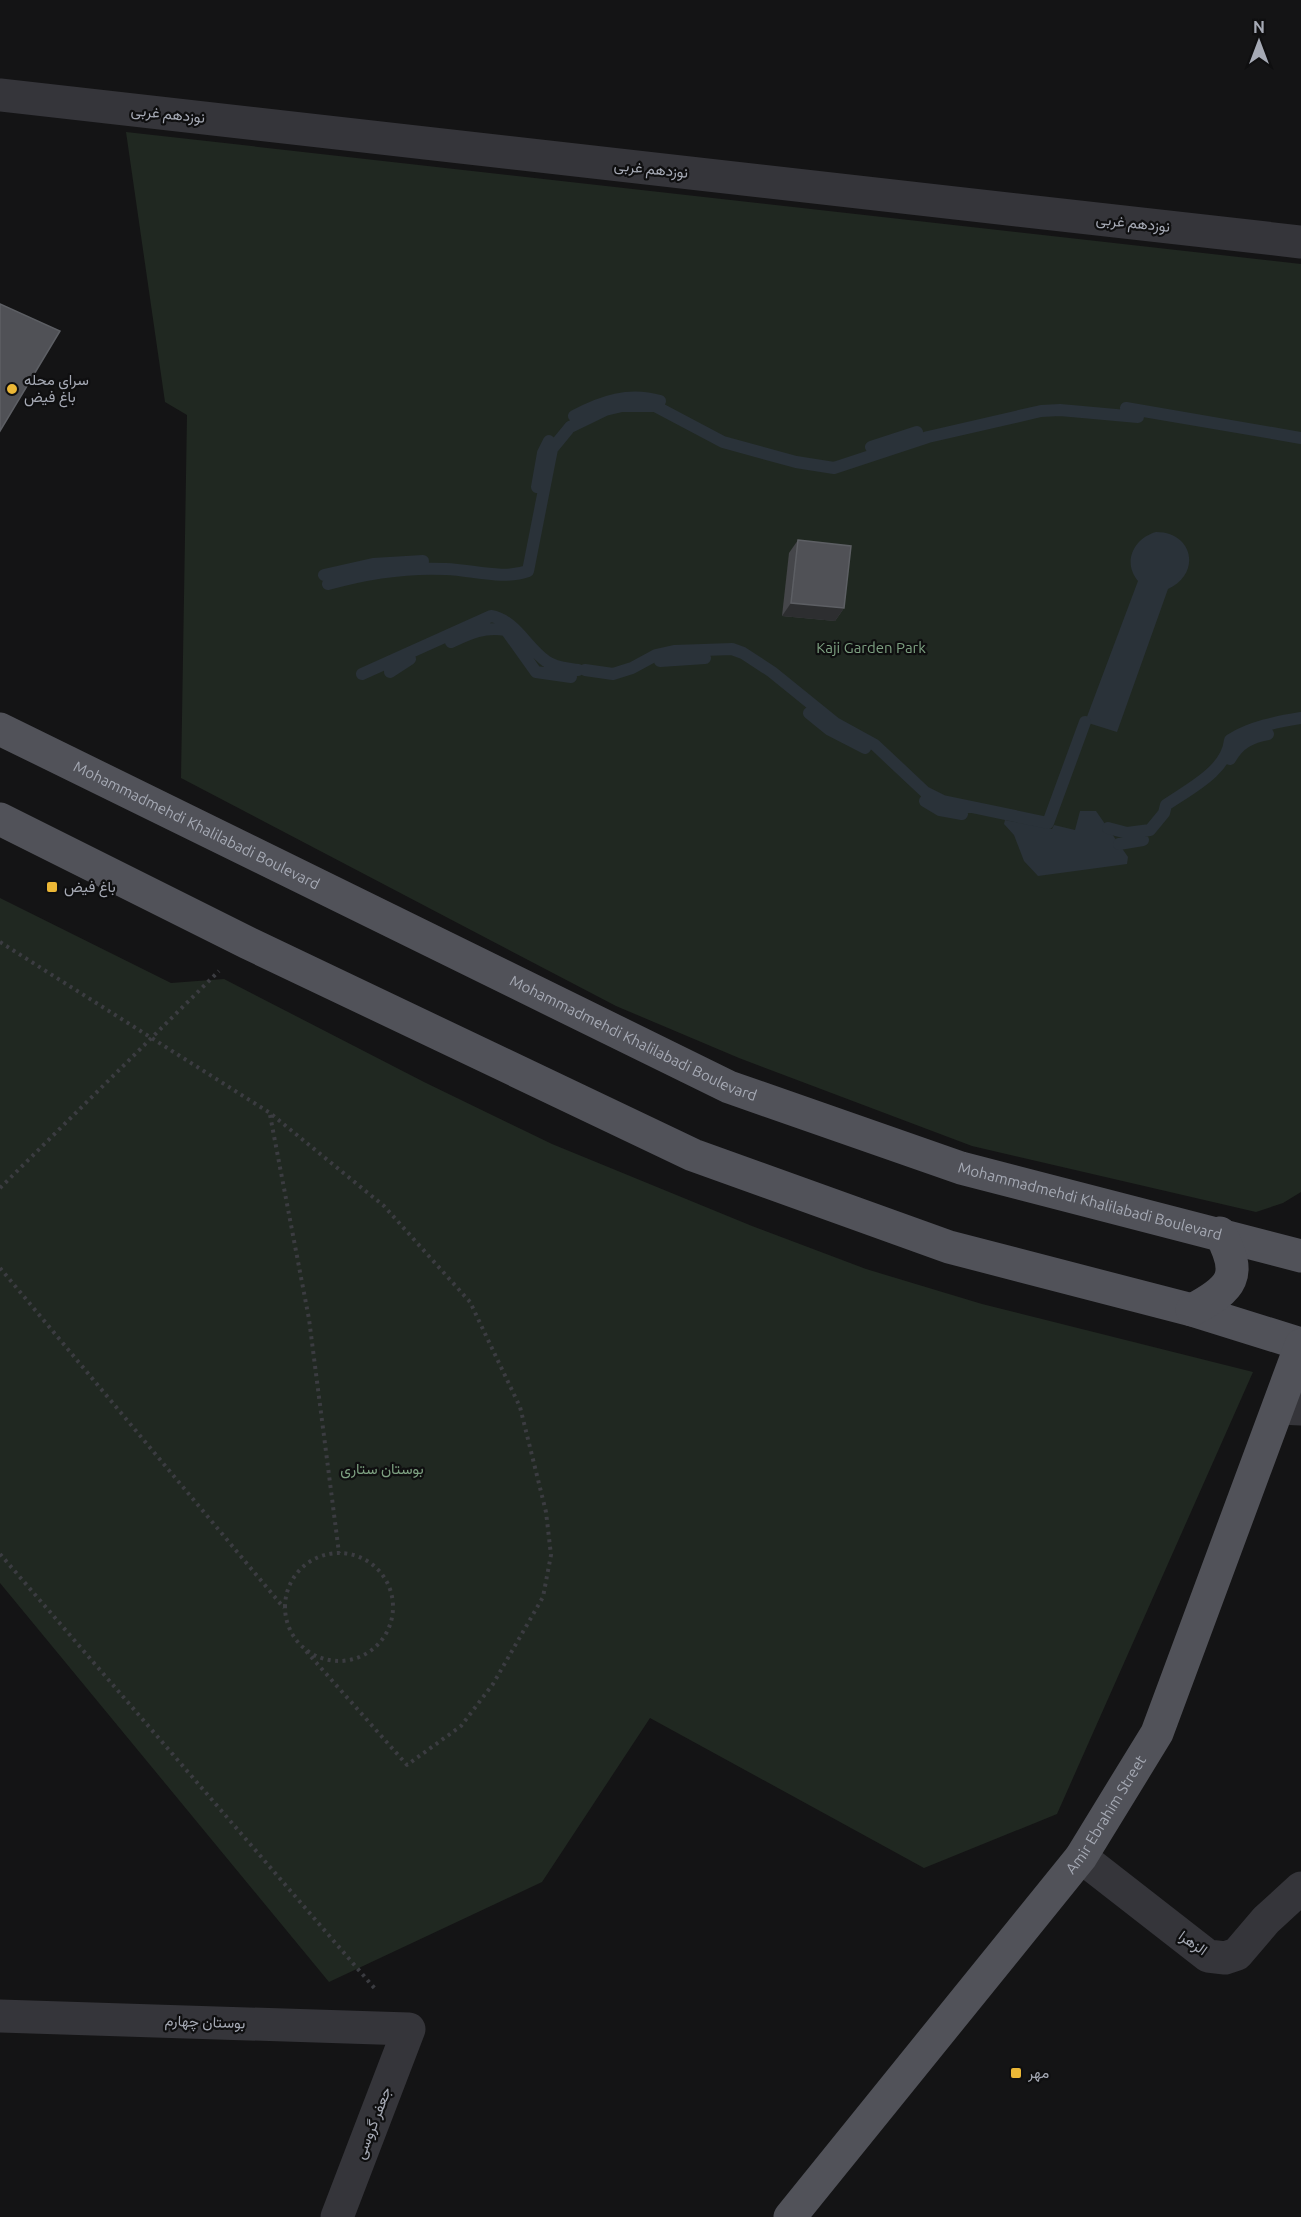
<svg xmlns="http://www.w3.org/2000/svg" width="1301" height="2217" font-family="Ubuntu,Vazirmatn,sans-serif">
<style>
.green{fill:#202821}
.water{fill:#2a3239}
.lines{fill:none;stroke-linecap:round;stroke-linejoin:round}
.stream{stroke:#2a3239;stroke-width:12}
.path{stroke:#3b3c41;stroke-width:4;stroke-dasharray:3 4.5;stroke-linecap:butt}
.minor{stroke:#35353a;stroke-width:33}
.major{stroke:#515259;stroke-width:33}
.wall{fill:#45464a}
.shaded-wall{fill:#2d2e30}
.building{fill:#505156;stroke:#5d5f64;stroke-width:1.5}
.poi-dot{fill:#ebb736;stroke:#0f0f10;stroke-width:2}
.labels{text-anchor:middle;stroke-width:4.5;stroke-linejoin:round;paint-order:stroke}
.street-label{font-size:15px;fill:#a6aab5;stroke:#0f0f10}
.poi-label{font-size:15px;fill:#a6aab5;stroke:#0f0f10;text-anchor:start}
.park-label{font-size:15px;fill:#7da081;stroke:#0f0f10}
</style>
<rect width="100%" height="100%" fill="#141415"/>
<!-- green -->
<path class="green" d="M126,132l1175,132v928l-18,11 -27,9 -284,-66 -233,-88 -123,-52 -435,-228 6,-363 -22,-13z
M0,898l171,85 53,-4 200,103 128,62 200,82 114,43 116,35 271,68 -196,442 -133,54 -274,-150 -108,164 -213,100 -329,-399z"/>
<!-- water -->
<path class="water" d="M1156,532c37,0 46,41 12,57l-51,143 -32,-10 53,-141c-16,-19 -4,-43 18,-49z
M1080,811h16l32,46 -1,7 -89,12 -14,-15 -10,-26 -10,-11 1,-4 47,9 2,-4 21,5z"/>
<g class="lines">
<!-- stream -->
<path class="stream" d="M1126,408l175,30
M574,416c28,-15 55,-24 86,-15
M871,447l46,-15
M537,487l6,-34 6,-12
M324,575l49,-11 50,-3
M328,584c39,-11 77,-17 118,-15 27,1 57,11 82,2l24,-122 18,-22 35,-17 17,-4h33l68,36 73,20 38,6 94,-31 113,-26 19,-1 78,7
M451,642c19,-9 34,-16 55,-12l30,42 35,5
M660,661l45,-3
M585,670l28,4 19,-6 24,-13 18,-4 58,-2 11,4 29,19 63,51 40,22 50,47 18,9 105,22 37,-101
M390,672l20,-13
M362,674l129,-58c24,4 36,32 55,45 9,7 21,7 32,9
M809,713l21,17 35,18
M1230,759c9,-16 21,-22 38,-25
M925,801l15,9 22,4
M1108,828l19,5 23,-3 14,-17 2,-8c23,-16 61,-34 64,-65 21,-13 46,-18 71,-22
M1119,844l24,-4"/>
<!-- path -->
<path class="path" d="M0,942l270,171 114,93 86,96 50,105 26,105 5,43 -8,42 -50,87 -32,42 -54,39 -102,-115
M270,1115l39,204 30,234
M0,1188l219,-217
M0,1268l284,340
M285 1607a54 54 0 1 1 108 0a54 54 0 1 1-108 0Z
M0,1554l376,436"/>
<!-- minor -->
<path class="minor" d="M0,95l1301,147
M1279,1408l22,1
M1081,1857l127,99 17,2 12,-4 29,-34 35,-32
M0,2016l409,13 -72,188"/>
<!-- major -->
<g class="major">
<path id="s1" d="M0,729l729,358 232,81 340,88"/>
<path d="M0,819l248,124 445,212 256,92 243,63 109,34"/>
<path d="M1192,1310c41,-22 51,-34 28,-77"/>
<path id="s2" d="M790,2217l291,-360 76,-124 144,-388"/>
</g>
</g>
<!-- wall -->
<path class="wall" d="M798,540l46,68 -9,13 -53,-5 7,-63z"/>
<!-- shaded-wall -->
<path class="shaded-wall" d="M791,603l53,5 -9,13 -53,-5z"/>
<!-- building -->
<path class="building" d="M0,304l60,27 -60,100z
M798,540l53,6 -7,62 -53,-5z"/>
<!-- markers -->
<g class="poi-dot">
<circle cx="12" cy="389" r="6"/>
<rect x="46" y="881" width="12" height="12" rx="3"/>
<rect x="1010" y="2067" width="12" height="12" rx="3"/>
</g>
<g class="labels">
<!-- street labels -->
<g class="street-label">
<text transform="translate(168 114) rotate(6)" y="5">نوزدهم غربی</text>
<text transform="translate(651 169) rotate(6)" y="5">نوزدهم غربی</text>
<text transform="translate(1133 223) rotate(6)" y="5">نوزدهم غربی</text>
<text dy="5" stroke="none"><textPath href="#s1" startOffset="219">Mohammadmehdi Khalilabadi Boulevard</textPath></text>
<text dy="5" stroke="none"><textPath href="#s1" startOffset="705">Mohammadmehdi Khalilabadi Boulevard</textPath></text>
<text dy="5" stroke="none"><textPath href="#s1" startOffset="1191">Mohammadmehdi Khalilabadi Boulevard</textPath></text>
<text dy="5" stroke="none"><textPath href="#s2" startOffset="512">Amir Ebrahim Street</textPath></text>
<text transform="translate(1193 1943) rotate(35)" y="5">الزهرا</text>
<text transform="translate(205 2022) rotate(2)" y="5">بوستان چهارم</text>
<text transform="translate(373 2123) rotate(-69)" y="5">جعفر گروسی</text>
</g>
<!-- poi labels -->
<g class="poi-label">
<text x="24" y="385">سرای محله<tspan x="24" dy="17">باغ فیض</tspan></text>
<text x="64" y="892">باغ فیض</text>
<text x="1028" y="2078">مهر</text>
</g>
<!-- park labels -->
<g class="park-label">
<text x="871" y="653">Kaji Garden Park</text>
<text x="382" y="1474">بوستان ستاری</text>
</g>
</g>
<!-- north arrow -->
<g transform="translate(1259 42)" stroke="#0f0f10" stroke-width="4.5" paint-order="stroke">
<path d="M0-4.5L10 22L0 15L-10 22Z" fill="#a6aab5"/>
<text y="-9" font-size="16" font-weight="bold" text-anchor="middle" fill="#a6aab5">N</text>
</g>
</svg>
